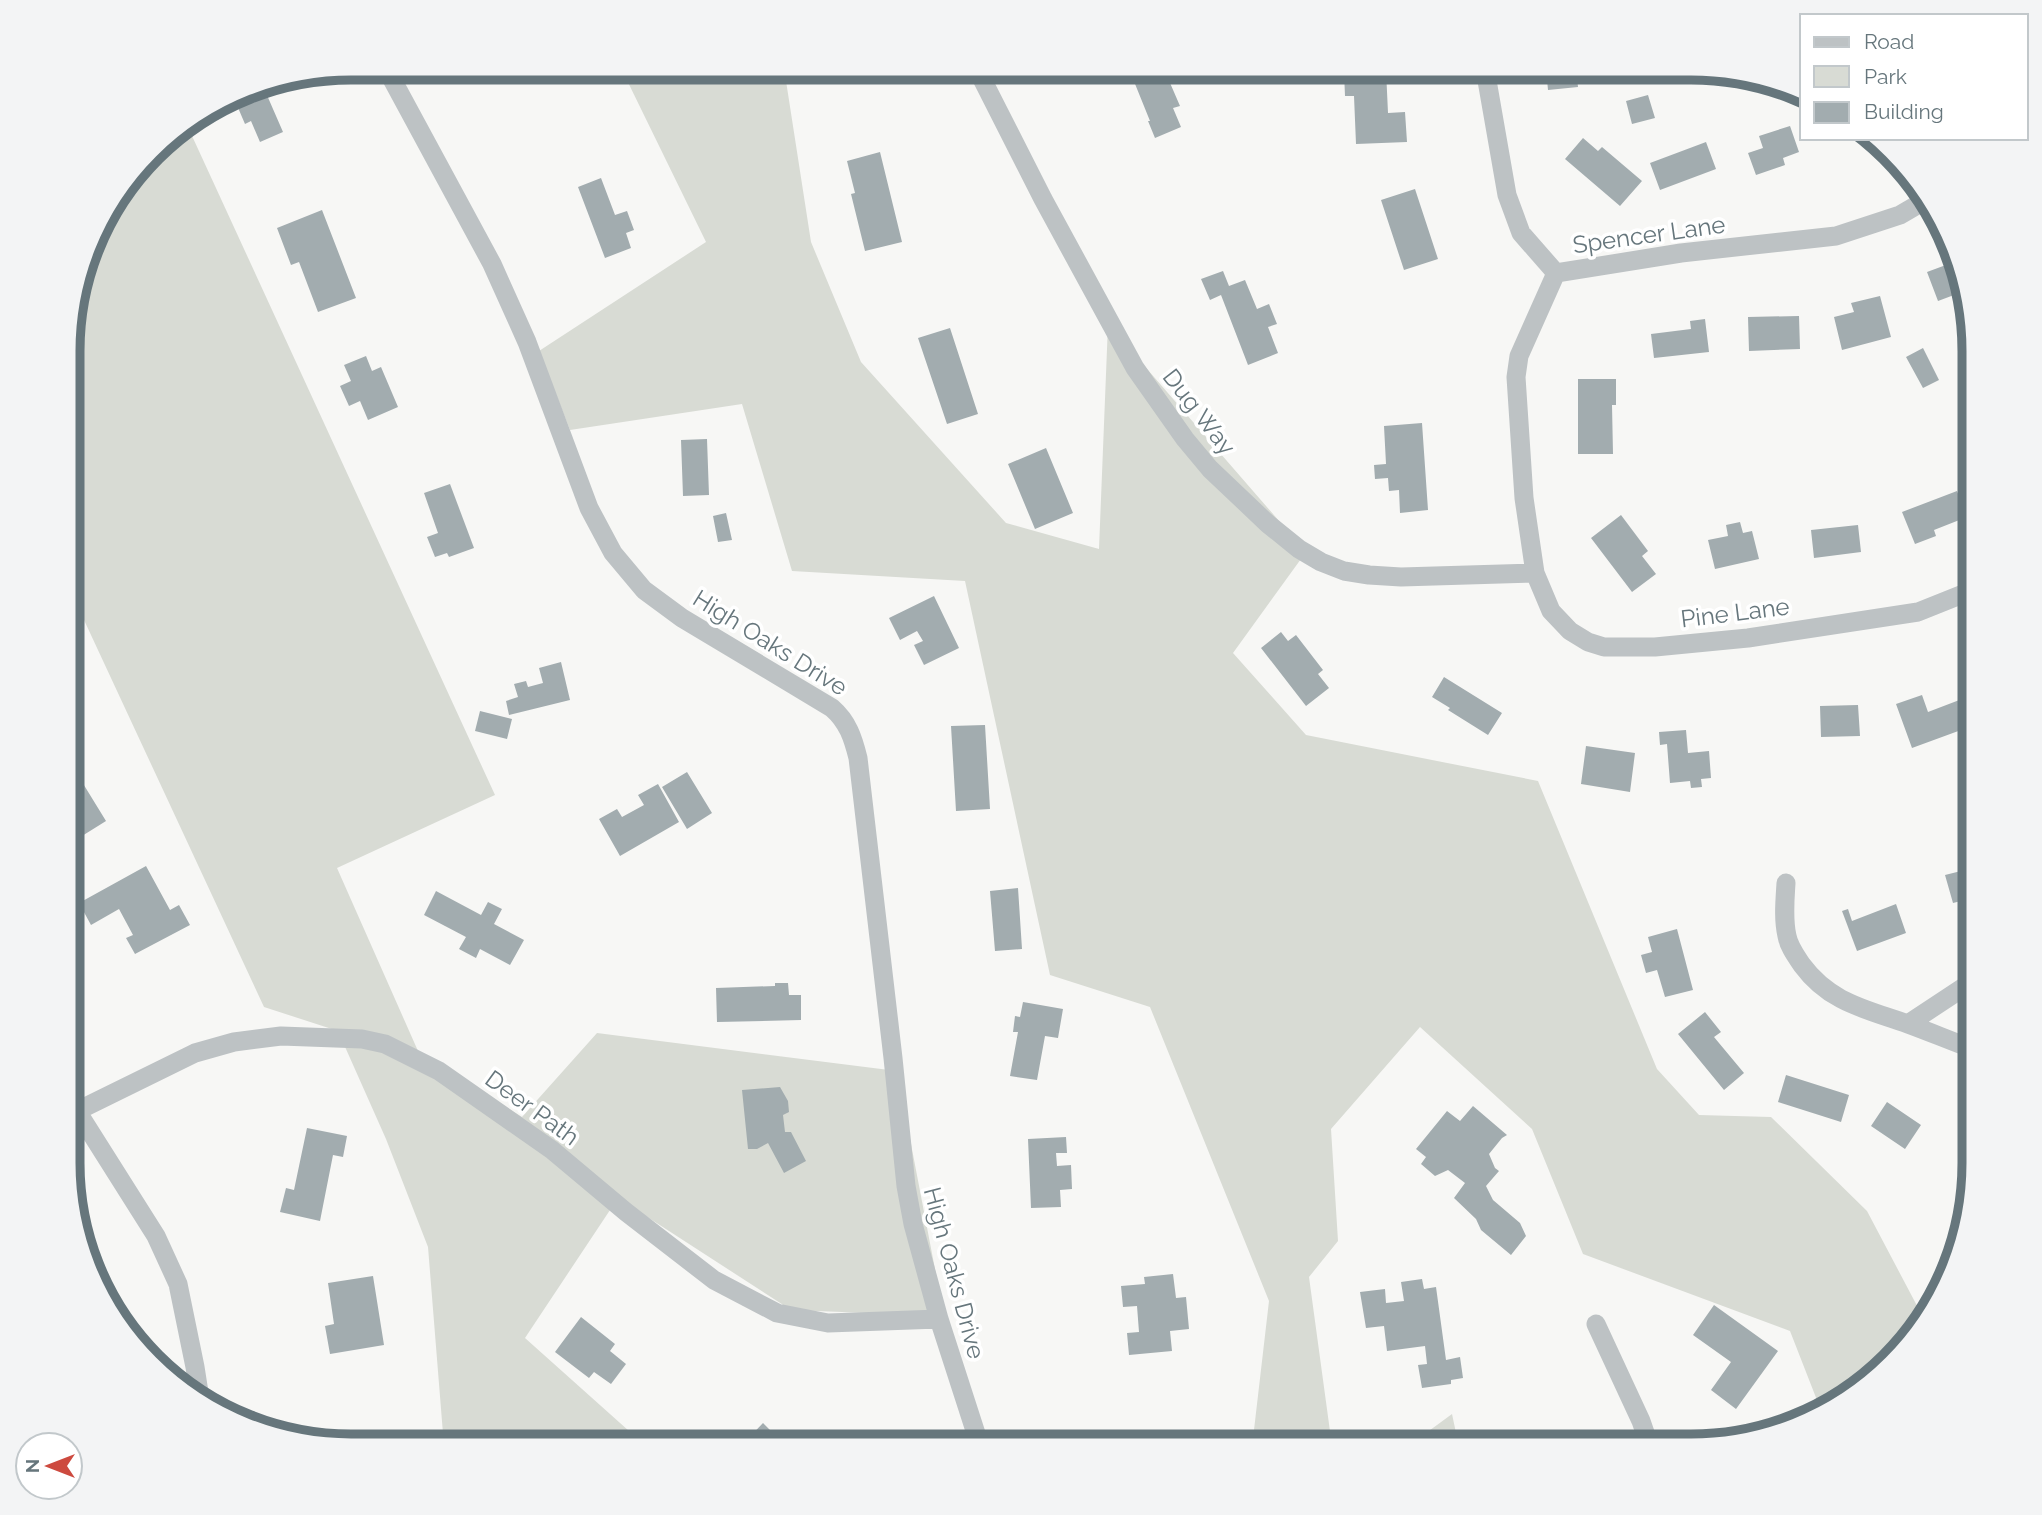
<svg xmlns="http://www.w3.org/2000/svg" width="2042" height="1515" font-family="Raleway,sans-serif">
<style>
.green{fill:#d8dbd4}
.building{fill:#a2acaf}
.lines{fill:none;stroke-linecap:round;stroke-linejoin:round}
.street{stroke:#bdc2c4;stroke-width:19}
.labels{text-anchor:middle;stroke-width:7;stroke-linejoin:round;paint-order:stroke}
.street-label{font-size:24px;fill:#66767c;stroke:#fff}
.rim{fill:none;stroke:#66767c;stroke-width:9}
</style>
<rect width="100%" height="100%" fill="#f7f7f5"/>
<!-- green -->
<path class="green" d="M621,68h163l27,174 50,120 145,161 93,26 9,-225 198,228 -73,101 73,82 232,46 119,288 42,46 72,2 96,94 57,108 -9,17 -93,77 -32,-82 -207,-77 -51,-125 -112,-102 -89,102 7,112 -29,36 23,169 2,1h-82l17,-146 -119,-294 -100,-32 -85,-394 -173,-10 -50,-167 -172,26 -31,-79 167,-109z
M187,125l308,670 -158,73 81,183 104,66 75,-84 300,38 47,245 -153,-6 -173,-112 -93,140 104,93 15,15h-200l-16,-199 -42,-108 -48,-108 -74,-24 -193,-415v-277l27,-89 66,-87z
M1452,1414l7,33h-52z"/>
<!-- building -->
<path class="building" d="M1129,69h35l16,37 -7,2 8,19 -26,11 -7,-17h2z
M1546,69h30l2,18 -30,3z
M1386,70l2,43 17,-1 2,30 -51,2 -2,-48h-9l-1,-24z
M263,86l20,46 -23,10 -9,-21 -6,3 -12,-28 10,-6z
M1648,95l7,23 -23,6 -6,-23z
M1790,126l9,26 -16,6 2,7 -29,10 -8,-22 15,-5 -4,-12z
M1583,138l15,13 4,-4 40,34 -22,25 -55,-47z
M1706,142l10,27 -56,21 -10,-27z
M880,152l22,90 -37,9 -14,-57 4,-1 -8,-32z
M601,178l14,37 12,-4 7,19 -8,3 5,15 -26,10 -27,-71z
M1415,189l23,70 -34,11 -23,-70z
M322,210l34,88 -38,14 -19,-50 -8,3 -14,-37z
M1954,262l8,30 -24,9 -11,-29z
M1223,271l6,15 16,-6 12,29 12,-5 8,20 -9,3 10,26 -30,12 -27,-70 -11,5 -9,-21z
M1880,296l11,41 -49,13 -8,-33 20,-5 -3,-9z
M1799,316l1,33 -51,2 -1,-34z
M1705,319l4,33 -55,6 -3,-24 40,-5 -1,-8z
M950,328l28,86 -31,10 -29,-86z
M1923,348l16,32 -16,8 -17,-31z
M366,356l6,15 9,-4 17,40 -30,13 -8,-19 -11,5 -9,-20 11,-5 -7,-16z
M1578,379h38v26h-4l1,49h-35z
M1422,423l6,87 -28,3 -1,-23 -10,1 -1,-13 -13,1 -1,-14 12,-1 -2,-38z
M707,439l2,56 -26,1 -2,-56z
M1973,444v22l-7,-20z
M1046,448l27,65 -38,16 -27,-65z
M450,484l24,64 -25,9 -2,-4 -12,4 -8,-20 11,-4 -14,-40z
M1957,491l10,26 -33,13 2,6 -21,8 -13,-32z
M726,513l6,27 -14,2 -5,-26z
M1621,515l27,36 -6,5 14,18 -24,18 -41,-54z
M1740,522l3,11 9,-2 7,28 -44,10 -7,-29 20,-4 -2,-11z
M1858,525l3,27 -47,6 -3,-28z
M934,596l25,52 -35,17 -10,-20 9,-4 -6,-10 -17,9 -11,-22z
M1281,632l7,9 8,-6 27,35 -5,4 11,14 -23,18 -45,-58z
M561,662l9,38 -61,15 -3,-14 12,-4 -4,-13 12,-3 2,6 15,-4 -4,-15z
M1444,677l58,36 -14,22 -40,-25 2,-2 -18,-11z
M1922,695l6,17 34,-13 10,27 -60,22 -16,-44z
M1858,705l2,31 -39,1 -1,-31z
M480,711l32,8 -5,20 -32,-8z
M985,725l5,84 -34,2 -5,-85z
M1686,730l2,23 21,-2 2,27 -10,1 1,8 -11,1 -1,-7 -20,2 -3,-39 -7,1 -1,-13z
M1586,746l49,7 -5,39 -49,-8z
M71,764l35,57 -32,20 -3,-6z
M687,772l25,41 -25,16 -25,-42z
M658,784l21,38 -59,34 -21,-37 18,-10 5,8 22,-12 -6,-10z
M146,866l24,44 9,-5 11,20 -55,29 -9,-16 7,-3 -14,-26 -28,16 -12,-22z
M1973,868v30l-20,5 -8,-28z
M1018,888l4,61 -27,2 -5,-60z
M436,891l45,24 7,-13 14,7 -8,15 30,16 -14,25 -30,-16 -4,9 -17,-9 7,-12 -42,-22z
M1896,904l10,29 -49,18 -15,-40 6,-2 4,12z
M1677,929l16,61 -28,7 -8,-27 -11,3 -5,-18 11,-3 -4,-15z
M775,983h13l1,12h12v25l-84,2 -1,-34 59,-2z
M1023,1002l40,7 -5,29 -13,-2 -8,44 -27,-4 8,-44h-5l2,-16 5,1z
M1705,1012l16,20 -7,5 30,36 -20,17 -46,-56z
M1786,1075l63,20 -8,27 -63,-20z
M780,1087l8,14 1,11 -6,3 2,17h6l15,29 -22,12 -16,-30 -11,6h-9l-6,-59z
M1887,1102l34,23 -16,24 -34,-23z
M1473,1106l34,29 -5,3 -13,16 6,14 4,3 -13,15 7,14 27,23 6,13 -15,19 -30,-25 -5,-11 -22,-21 11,-15 -17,-13 -13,6 -14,-12 5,-7 -10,-8 31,-38 13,10z
M307,1128l40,8 -4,21 -10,-2 -13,66 -40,-9 6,-24 8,2z
M1066,1137l1,16h-11l1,13 14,-1 1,24 -12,1 1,17 -30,1 -3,-69z
M1973,1176v6l-6,30 -10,-30z
M1173,1274l3,24 10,-1 3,32 -19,2 2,20 -43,4 -2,-22 12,-1 -2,-26 -14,1 -2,-21 24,-2 -1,-7z
M373,1276l11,69 -54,9 -5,-28 9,-2 -6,-41z
M1422,1279l2,10 12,-2 10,73 14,-3 3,21 -12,2v4l-29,4 -4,-23 9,-1 -2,-18 -38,5 -3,-25 -18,2 -6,-36 25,-3 1,14 18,-2 -3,-19z
M1714,1305l64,46 -42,58 -25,-19 20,-28 -38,-27z
M581,1317l34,27 -5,7 16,13 -15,20 -17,-12 -5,6 -34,-26z
M763,1423l13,13 4,-4 15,14h-54z"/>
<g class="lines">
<!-- street -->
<path class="street" d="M386,68l106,196 35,78 62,166 24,45 31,37 38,28 150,90c16,14 21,30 26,50l35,300 13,128 7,38 26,95 41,127
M977,69l66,130 92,169 50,71 25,30 58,55 31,25 22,13 23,9 25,4 32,2 134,-4
M1485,69l22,126 14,38 35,40
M1924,201l-24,14 -64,21 -155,17 -125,20 -37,83 -3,21 8,121 11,75 16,38 19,20 18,11 16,5h51l93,-9 170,-26 55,-22
M1786,883c-1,17 -3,36 1,53 2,11 9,20 15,29 28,38 64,44 106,59 22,8 43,17 65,25
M1908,1024l56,-37 9,-3
M72,1103l84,133 22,48 17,83 5,32
M77,1111l118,-58 39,-11 47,-6 81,3 23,5 54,27 113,79 74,62 88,68 63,33 51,10 111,-4
M1596,1324l45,97 9,26"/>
</g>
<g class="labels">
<!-- street labels -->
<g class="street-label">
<text transform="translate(1649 235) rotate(-8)" y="8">Spencer Lane</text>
<text transform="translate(1199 412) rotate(52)" y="8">Dug Way</text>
<text transform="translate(1735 613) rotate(-7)" y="8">Pine Lane</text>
<text transform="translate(770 643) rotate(32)" y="8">High Oaks Drive</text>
<text transform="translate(532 1108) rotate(36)" y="8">Deer Path</text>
<text transform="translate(954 1273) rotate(75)" y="8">High Oaks Drive</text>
</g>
</g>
<!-- crop -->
<path d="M0 0H2042V1515H0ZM351 80H1691A271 271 0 0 1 1962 351V1163A271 271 0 0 1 1691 1434H351A271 271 0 0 1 80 1163V351A271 271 0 0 1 351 80Z" fill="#f3f4f5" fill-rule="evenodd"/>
<path class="rim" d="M351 80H1691A271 271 0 0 1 1962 351V1163A271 271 0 0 1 1691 1434H351A271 271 0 0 1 80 1163V351A271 271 0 0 1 351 80Z"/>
<!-- legend -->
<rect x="1800" y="14" width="228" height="126" fill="#ffffff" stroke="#c2c8cb" stroke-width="2"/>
<rect x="1814" y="37" width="35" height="10" fill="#bdc2c4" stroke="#c2c8cb" stroke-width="2"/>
<text x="1864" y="49" font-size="21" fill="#66767c">Road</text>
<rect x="1814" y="66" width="35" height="21" fill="#d8dbd4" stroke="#c2c8cb" stroke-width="2"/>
<text x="1864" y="84" font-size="21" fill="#66767c">Park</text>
<rect x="1814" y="102" width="35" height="21" fill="#a2acaf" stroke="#c2c8cb" stroke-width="2"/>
<text x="1864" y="119" font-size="21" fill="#66767c">Building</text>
<!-- north arrow -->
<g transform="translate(49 1466) rotate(270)"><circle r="33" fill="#ffffff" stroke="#c2c8cb" stroke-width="2"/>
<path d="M0-5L12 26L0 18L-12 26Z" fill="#cd4a3f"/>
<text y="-10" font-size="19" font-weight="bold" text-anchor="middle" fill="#66767c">N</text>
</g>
</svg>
